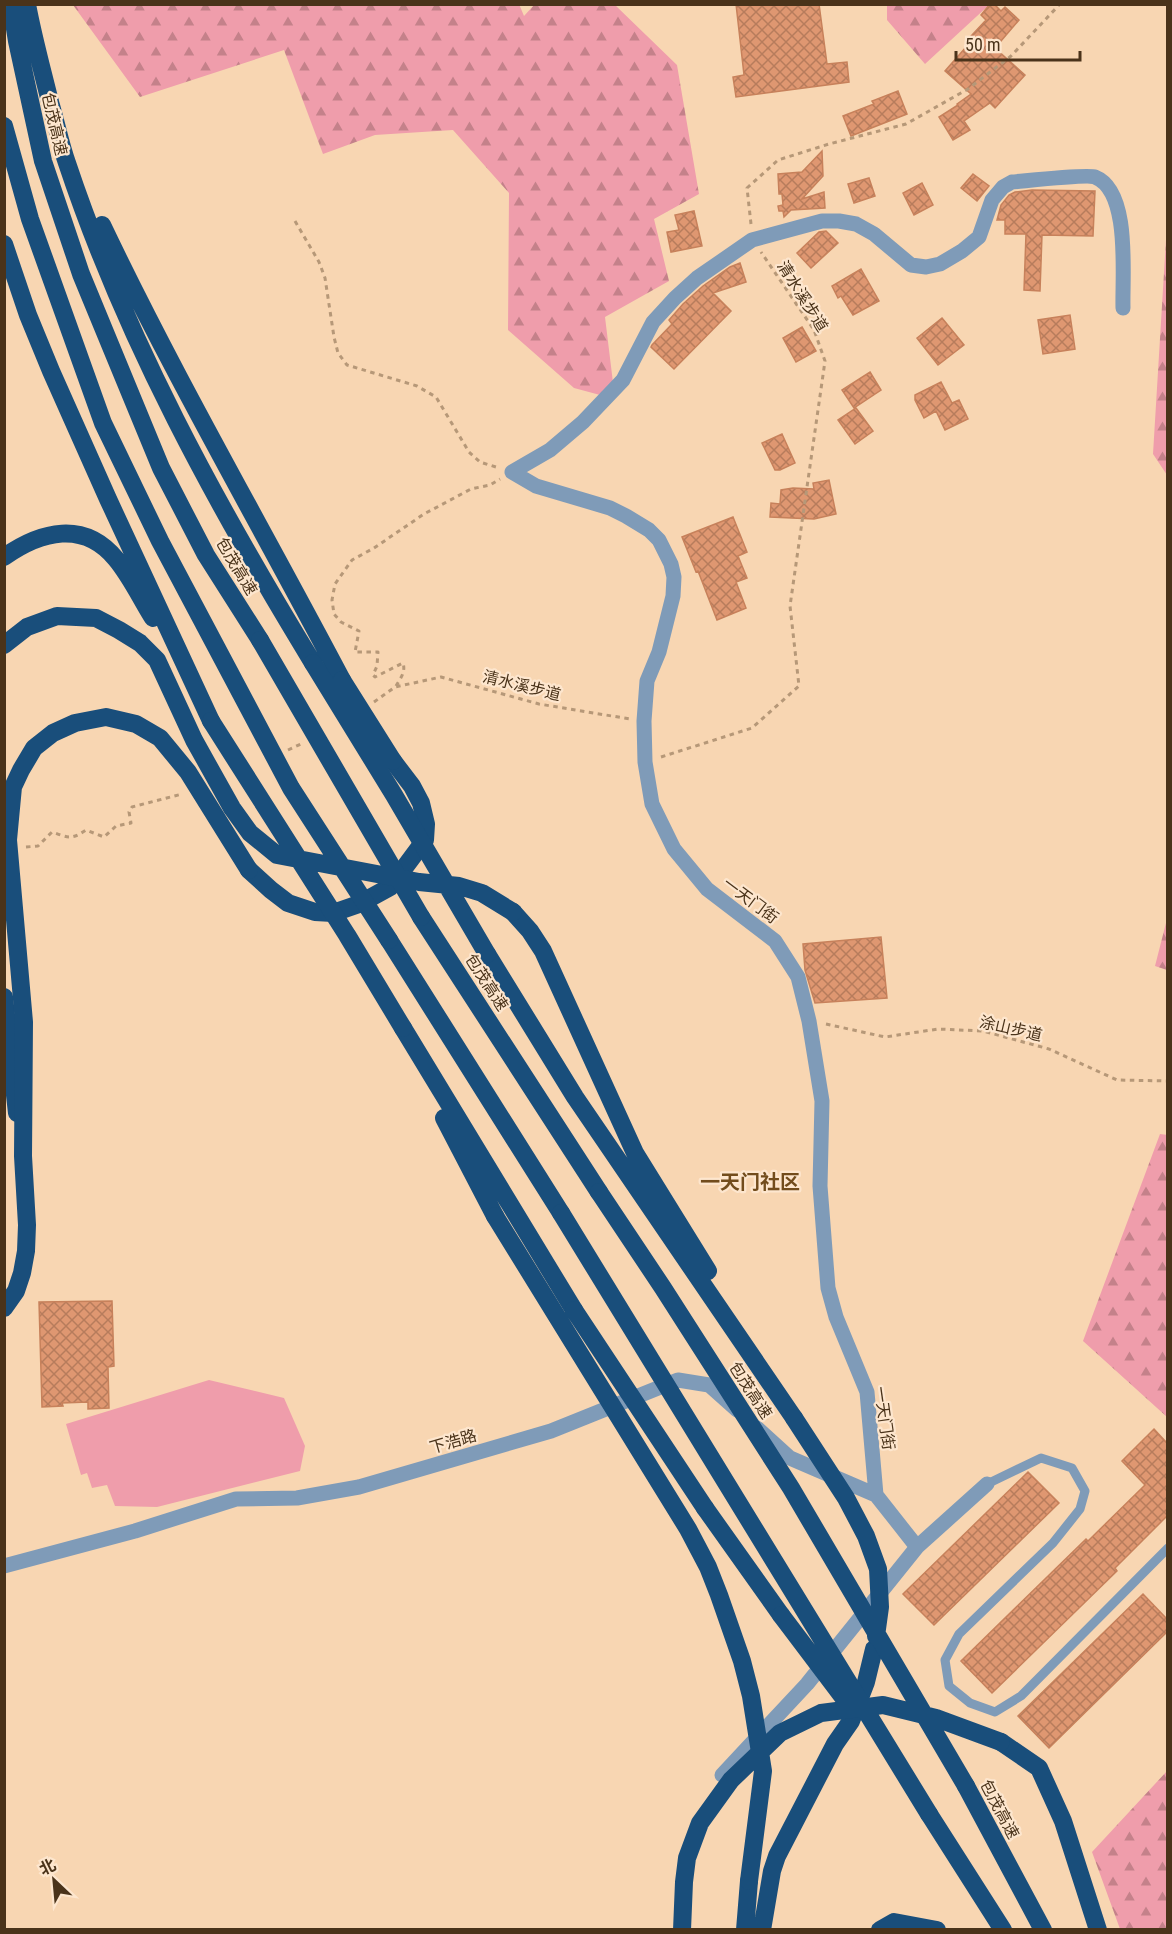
<svg xmlns="http://www.w3.org/2000/svg" width="1172" height="1934" font-family="'Roboto Condensed','Noto Sans SC',sans-serif">
<style>
.forest{fill:url(#forest-firs)}
.pitch{fill:#ef9dab}
.building{fill:url(#building-cross-hatch);stroke:#c7815b;stroke-width:1.5}
.lines{fill:none;stroke-linecap:round;stroke-linejoin:round}
.path{stroke:#b69878;stroke-width:3;stroke-dasharray:4.5 4.5;stroke-linecap:butt}
.lane{stroke:#7f9bb8;stroke-width:9}
.street{stroke:#7f9bb8;stroke-width:15}
.highway{stroke:#194e7b;stroke-width:18}
.highway-bridge{stroke:#194e7b;stroke-width:18}
.labels{text-anchor:middle;stroke-width:4.5;stroke-linejoin:round;paint-order:stroke}
.street-label{font-size:16px;fill:#4a331a;stroke:#fde6ce}
.quarter-label{font-size:20px;font-weight:bold;fill:#724c1c;stroke:#fde6ce}
</style>
<defs>
<pattern id="forest-firs" width="22" height="20" patternUnits="userSpaceOnUse" patternTransform="scale(1.5)"><rect width="22" height="20" fill="#ef9dab"/><path d="M5 1l3.5 6h-7zM16 11l3.5 6h-7z" fill="#c4818a"/></pattern>
<pattern id="building-cross-hatch" width="8" height="8" patternUnits="userSpaceOnUse" patternTransform="scale(1.5)"><rect width="8" height="8" fill="#df9771"/><path d="M0 0l8 8M0 8l8-8" fill="none" stroke="#b77c5c"/></pattern>
</defs>
<rect width="100%" height="100%" fill="#f8d6b2"/>
<!-- forest -->
<path class="forest" d="M519,4l5,12 10,-11h81l62,60 22,129 -45,25 15,62 -64,36 10,82 -41,-11 -66,-58 1,-137 -56,-63 -78,5 -52,19 -39,-104 -144,47 -67,-92z
M887,5v-1l102,1 -64,59 -38,-44z
M1167,223l1,251 -1,1 -14,-21z
M1167,919v51l-12,-4z
M1160,1134l8,1 -1,282 -84,-76z
M1167,1771v158h-47l-28,-77z"/>
<!-- pitch -->
<path class="pitch" d="M209,1380l75,18 21,48 -5,25 -143,36 -42,-1 -8,-21 -15,3 -5,-15 -6,2 -15,-51z"/>
<!-- building -->
<path class="building" d="M736,4h83l8,60 20,-2 2,20 -113,15 -3,-20 11,-2z
M990,4h4l7,7 4,-4 14,13 -24,28 30,27 -30,33 -5,-5 -26,18 6,9 -17,10 -14,-23 19,-12 -1,-1 14,-10 -26,-23 29,-33 -3,-2 15,-16 -5,-5z
M898,91l9,23 -56,22 -8,-20 31,-12 -2,-3z
M822,151l1,25 -21,23 22,-7 1,16 -34,2 -7,7 -1,-6h-4l-1,-5 5,-1 -1,-11h-3l-1,-20 24,-2z
M973,174l16,12 -12,15 -16,-13z
M869,178l6,18 -21,7 -6,-19z
M922,183l11,22 -19,10 -11,-22z
M1032,190l63,1 -2,45 -51,-1 -2,56 -16,-1 2,-56h-21v-14h-8l4,-15 8,-10 6,-3z
M694,211l8,35 -31,6 -4,-20 12,-2 -4,-15z
M826,231l12,12 -27,25 -14,-15 22,-21z
M740,263l6,19 -33,11 18,18 -57,58 -23,-22 1,-2 20,-21 -3,-4 14,-16 20,-18 27,-19z
M861,269l18,32 -26,14 -12,-19 -3,2 -6,-12z
M1070,315l5,34 -32,5 -5,-34z
M942,318l22,27 -26,20 -21,-27z
M802,327l14,24 -20,11 -13,-24z
M870,372l11,18 -27,18 -12,-18z
M941,382l11,21 7,-3 9,19 -23,11 -9,-19 -12,7 -9,-18v-5z
M856,408l17,23 -18,13 -17,-24z
M782,434l13,29 -15,7h-5l-13,-27z
M829,480l7,34 -22,5 -44,-2 1,-14 9,1 1,-14 12,-2 21,1 -1,-6z
M733,517l14,35 -9,4 9,22 -11,4 10,26 -29,12 -19,-49 -2,1 -14,-35z
M881,937l6,61 -72,5 -10,-33 -2,-26z
M112,1301l2,65 -6,1 1,41 -21,1v-7l-26,1 1,3 -21,1 -3,-105z
M1154,1429l13,14v73l-52,52 2,3 -125,122 -31,-32 125,-122 2,2 57,-56 -23,-24z
M1028,1472l31,31 -125,122 -31,-31z
M1143,1594l24,25v13l-118,116 -31,-32z"/>
<g class="lines">
<!-- path -->
<path class="path" d="M295,221l24,41 6,16 9,59 4,16 9,12 70,21 19,11 33,55 11,10 19,6
M751,224l-4,-36 31,-28 51,-16 77,-20 62,-35 43,-33 49,-52
M396,686c4,-7 10,-14 7,-23l-28,14 -2,-2 4,-9 1,-14h-23l4,-21 -18,-9 -7,-8 -2,-14 3,-16 17,-24 22,-12 50,-34 47,-25 19,-4 10,-6
M374,702l21,-15 46,-10 98,27 91,15
M288,750l13,-6
M661,757l91,-29 47,-42 -9,-80 35,-245 -11,-31 -53,-78
M26,847l12,-1 14,-14c17,6 19,8 34,-2l18,7 12,-11 15,-3 -2,-11 3,-5 50,-13
M826,1024l59,13 53,-8 45,2 66,18 68,31 51,1"/>
<!-- lane -->
<path class="lane" d="M987,1484l54,-26 31,10 13,23 -5,18 -27,34 -94,91 -14,26 4,26 21,17 25,9 26,-16 147,-148"/>
<!-- street -->
<path class="street" d="M757,1428l33,30 86,37 41,52
M876,1495l-9,-103 -31,-75 -8,-29 -8,-102 2,-85 -13,-80 -11,-44 -23,-36 -68,-52 -33,-40 -22,-45 -7,-42 -1,-41 3,-40 12,-29 14,-56 1,-19 -3,-13 -12,-24 -10,-10 -23,-14 -16,-8 -74,-22 -24,-14 38,-22 33,-28 40,-42 30,-58 22,-24 22,-20 55,-38 70,-19h17l17,3 18,10 37,31 15,2 14,-3 22,-13 17,-14 13,-37 11,-13 9,-5c13,-1 75,-8 83,-5 36,14 27,99 28,131
M4,1566l131,-35 101,-32 61,-1 62,-11 192,-56 127,-51 31,5 28,25
M722,1775l85,-91 110,-137 70,-63"/>
<!-- highway -->
<path class="highway" d="M11,4l6,37 26,120 38,113 80,194 45,87 54,85
M27,4c6,33 15,65 23,98 6,20 10,41 17,61 59,177 149,341 246,500
M102,225c74,155 160,303 240,455
M4,244l24,71 23,56 57,128 103,222
M4,557c37,-26 80,-37 112,2 15,18 25,40 37,59
M249,870l22,20 17,13 27,9 18,1 26,-9 31,-17 35,-47 1,-16 -5,-21 -9,-17 -19,-25
M513,912l17,19 13,20 92,202 73,118
M421,917l178,275
M389,940l172,273
M487,954l88,143 219,321
M4,997l13,116
M403,1028l171,282
M444,1118l51,98
M705,1508l76,107
M1001,1742l38,26 24,53 35,109
M966,1786l77,144
M929,1814l74,116
M745,1930l4,-49
M762,1930l10,-59 5,-15 58,-112 16,-23 15,-39 8,-33
M880,1930l14,-8 43,8"/>
<!-- highway-bridge -->
<path class="highway-bridge" d="M4,126l26,93 73,204 57,118 131,247 98,152
M260,640l161,277
M4,645l23,-18 30,-11 39,2 23,12 21,13 17,17 37,80 38,68 18,25 27,22 142,27 40,4 23,7 31,19
M313,663l81,132 93,159
M342,680l51,81
M211,721l136,214 56,93
M599,1192l64,96 128,200 175,298
M561,1213l368,601
M495,1216l193,313 20,38 11,28 23,66 9,35 12,75 -14,110
M4,1308l12,-17 6,-18 4,-22 1,-26 -4,-69 1,-134 -16,-182 5,-53 8,-17 13,-22 19,-15 22,-10 31,-6 30,7 24,14 28,34 61,98
M574,1310l131,198
M794,1418l52,80 20,38 12,33 2,38 -4,29
M781,1615l68,90
M682,1930l2,-48 3,-24 13,-35 31,-43 49,-47 41,-20 62,-8 53,13 65,24"/>
</g>
<g class="labels">
<!-- street labels -->
<g class="street-label">
<text transform="translate(55 124) rotate(77)" y="6">包茂高速</text>
<text transform="translate(803 296) rotate(58)" y="6">清水溪步道</text>
<text transform="translate(237 566) rotate(59)" y="6">包茂高速</text>
<text transform="translate(522 685) rotate(14)" y="6">清水溪步道</text>
<text transform="translate(751 900) rotate(37)" y="6">一天门街</text>
<text transform="translate(487 982) rotate(57)" y="6">包茂高速</text>
<text transform="translate(1011 1028) rotate(13)" y="6">涂山步道</text>
<text transform="translate(751 1390) rotate(57)" y="6">包茂高速</text>
<text transform="translate(885 1418) rotate(82)" y="6">一天门街</text>
<text transform="translate(453 1441) rotate(-16)" y="6">下浩路</text>
<text transform="translate(1000 1809) rotate(62)" y="6">包茂高速</text>
</g>
<!-- quarter labels -->
<g class="quarter-label">
<text x="750" y="1189">一天门社区</text>
</g>
</g>
<!-- border -->
<rect width="1172" height="1934" fill="none" stroke="#4a331a" stroke-width="12"/>
<!-- north arrow -->
<g transform="translate(54 1880) rotate(334)" stroke="#fde6ce" stroke-width="4.5" paint-order="stroke">
<path d="M0-4.5L10 22L0 15L-10 22Z" fill="#4a331a"/>
<text y="-9" font-size="16" font-weight="bold" text-anchor="middle" fill="#4a331a">北</text>
</g>
<!-- scale -->
<path d="M956 51v9h124v-9" fill="none" stroke="#4a331a" stroke-width="3"/>
<text x="965" y="51" font-size="18" fill="#4a331a" stroke="#fde6ce" stroke-width="4.5" paint-order="stroke">50 m</text>
</svg>
